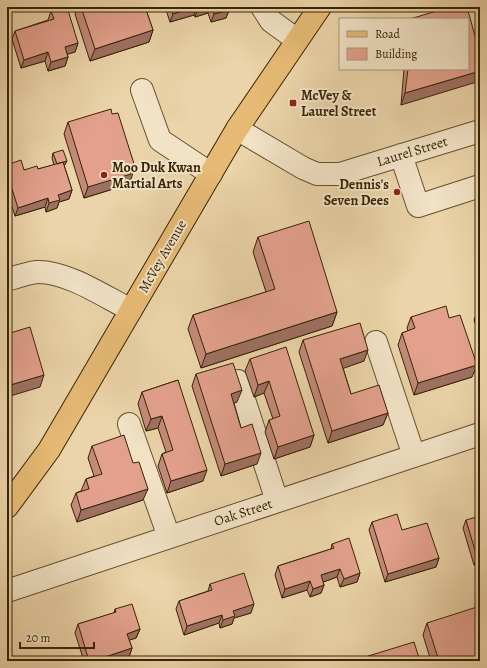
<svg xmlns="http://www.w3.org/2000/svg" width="487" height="668" font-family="Alegreya,serif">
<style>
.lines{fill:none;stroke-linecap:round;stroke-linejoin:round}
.minor-casing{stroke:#64502e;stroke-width:24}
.major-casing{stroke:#372405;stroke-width:24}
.minor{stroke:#f2e3c7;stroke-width:22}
.major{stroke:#e6ba74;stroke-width:22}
.wall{fill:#c38a79;stroke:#372405}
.shaded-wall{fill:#9f7163;stroke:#372405}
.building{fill:#e3a18d;stroke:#372405}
.poi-dot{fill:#8f2418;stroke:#f2e3c7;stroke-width:1.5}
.labels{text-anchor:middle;stroke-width:4;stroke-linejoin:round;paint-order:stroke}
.poi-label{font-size:14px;font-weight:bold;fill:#372405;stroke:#f2e3c7;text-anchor:start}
.street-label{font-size:14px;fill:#372405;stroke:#f2e3c7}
</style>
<rect width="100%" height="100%" fill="#ebd4a9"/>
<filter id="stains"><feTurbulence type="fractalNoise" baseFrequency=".005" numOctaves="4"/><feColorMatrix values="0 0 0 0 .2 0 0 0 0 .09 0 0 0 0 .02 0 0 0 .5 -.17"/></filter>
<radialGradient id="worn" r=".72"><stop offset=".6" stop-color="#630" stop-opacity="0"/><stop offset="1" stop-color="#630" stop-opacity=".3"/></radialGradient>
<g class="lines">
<defs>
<path id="minor" d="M262,7l9,14 26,19
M142,90l18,50 51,34
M237,129l66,39 14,6h23l140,-43
M401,155l17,51 62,-20
M7,280c9,-3 20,-7 30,-8 30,-1 68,25 94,38
M376,342l38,114
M238,381l39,120
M129,424l40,113
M7,591l473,-157"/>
<path id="major" d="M7,507l42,-57 188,-321 83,-122"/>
</defs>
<!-- minor casing -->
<use href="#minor" class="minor-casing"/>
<!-- major casing -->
<use href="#major" class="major-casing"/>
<!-- minor -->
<use href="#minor" class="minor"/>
<!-- major -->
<use href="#major" class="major"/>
</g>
<!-- wall -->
<path class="wall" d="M77,7h68l8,23 -4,12 -59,19 -15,-47z
M165,7h63l1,3 -3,8 -15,4 -3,-9 -13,4 -1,-2 -24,7z
M51,11l27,32 -3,9 -8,2 1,3 -3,9 -17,5 -3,-10 -24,7 -9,-29 3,-8 33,-11z
M404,69h64l-67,36z
M68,122l63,57 -3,1 -2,5 -42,13 -20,-64z
M53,153l12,12h-1l8,25 -3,9 -10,3 -2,6 -11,4 -1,-5 -30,9 -8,-25v-26l17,5 14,-1 16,-4 -2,-7z
M258,237l79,75 -5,14 -131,42 -13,-39 5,-14 73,-23 -13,-40z
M480,311v27l-6,-18 3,-8z
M411,317l38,1 23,59 -58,18 -16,-50 4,-12 6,-2 -1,-3z
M303,340l61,21 -21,7 8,26 37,19 -5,12 -55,18 -29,-91z
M250,359l64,76 -4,12 -36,12 -9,-27 4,-12 4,-1 -9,-26 -10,4 -9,-26z
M196,374l41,28 -3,1 7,25 16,36 -36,12 -29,-90z
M178,380l25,101 -36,12 -9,-27 4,-12 4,-2 -8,-24 -12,3 -8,-27 4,-12z
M92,446l51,54 -66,22 -6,-17 5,-12 5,-2 5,-12 8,-3 -6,-18z
M466,520l14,44 -6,1 -11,-37z
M372,522l30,8 37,28 -3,9 -51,15 -16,-52z
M332,544l28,29 -3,9 -17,5 -3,-10 -14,5 1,3 -3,8 -11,4 -3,-7 -25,8 -7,-23 3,-9 53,-17z
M210,584l41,29 -17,5 -2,6 -12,4 -1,-5 -35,12 -8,-26 3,-8 29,-10z
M115,609l25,20 -4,9 -7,2 3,8 -3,9 -13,4h-32l-9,-28 3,-9 36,-11z
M427,623l53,38h-49l-8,-26z"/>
<!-- shaded-wall -->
<path class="shaded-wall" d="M194,7h3l-3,8 -24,7 3,-8z
M204,7h6l-2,6 -13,4 3,-8z
M229,10l-3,8 -15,4 3,-8z
M153,30l-4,12 -59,19 5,-12z
M78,43l-3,9 -13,4 3,-9z
M48,52l-3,9 -24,7 3,-8z
M68,57l-3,9 -17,5 3,-9z
M480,71v10l-79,24 4,-12z
M67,161l-2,4 -10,4 2,-5z
M135,167l-4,12 -3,1 -2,5 -42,13 4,-11z
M72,190l-3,9 -10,3 -2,6 -11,4 3,-9 9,-8z
M48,198l-3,9 -30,9 3,-8z
M337,312l-5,14 -131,42 5,-14z
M368,350l-4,11 -28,10 4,-12z
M477,365l-5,12 -58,18 4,-12z
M44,375l-4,12 -33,10v-11z
M269,381l-5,12 -10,4 4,-12z
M242,390l-5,12 -11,4 5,-12z
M388,413l-5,12 -55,18 4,-12z
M162,416l-4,12 -12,3 5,-12z
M314,435l-4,12 -36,12 4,-12z
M261,453l-4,11 -36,12 4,-12z
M207,470l-4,11 -36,12 4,-12z
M148,489l-5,11 -66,22 4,-12z
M480,556v8l-6,1 3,-8z
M439,558l-3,9 -51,15 3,-8z
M340,569l-3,8 -19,7 3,-9z
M360,573l-3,9 -17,5 4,-8z
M310,581l-3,9 -25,8 3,-9z
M324,585l-3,8 -11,4 3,-8z
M254,604l-3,9 -17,5 -2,6 -12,4 3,-8 10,-9z
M222,615l-3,8 -35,12 3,-9z
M140,629l-4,9 -12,4 3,-8z
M132,648l-3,9 -13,4h-23z"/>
<!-- building -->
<path class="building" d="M66,7h1l11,36 -13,4 3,10 -17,5 -3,-10 -24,8 -9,-29 39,-12 -3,-8z
M81,7h64l8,23 -58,19z
M171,7h23l-21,7z
M198,7h6l-6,2z
M212,7h16l1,3 -15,4z
M450,7h17l8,29 5,-1v36l-75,22 3,-24h60v-50h-58z
M111,109l1,5 6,-1 17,54 -6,2 2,5 -43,13 -20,-65z
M63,150l4,11 -10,3 -4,-11z
M21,160l3,10 13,-4 1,3 25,-7 9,28 -14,5 2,5 -11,3 -1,-5 -30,10 -11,-35v-8z
M309,221l28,91 -131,42 -13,-39 82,-26 -17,-52z
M446,306l3,12 11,-3 17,50 -59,18 -16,-50 13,-5 -4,-11z
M480,311v9l-3,-8z
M360,323l8,27 -28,9 11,35 28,-9 9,28 -56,18 -29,-91z
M30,327l14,48 -37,11v-52z
M286,347l28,88 -36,12 -9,-27 11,-4 -11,-35 -11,4 -8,-26z
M233,363l9,27 -11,4 10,34 11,-4 9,29 -36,11 -29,-90z
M178,380l29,90 -36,11 -9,-27 11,-4 -11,-34 -11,3 -9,-27z
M124,435l9,28 6,-1 9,27 -67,21 -5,-17 13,-4 -3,-10 16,-5 -10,-28z
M397,514l5,16 25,-7 12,35 -51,16 -16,-52z
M480,516v40l-3,1 -11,-37z
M349,538l11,35 -16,6 -4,-10 -19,6 3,10 -11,4 -3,-8 -25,8 -7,-23 56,-18 -2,-4z
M244,573l10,31 -21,7 2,5 -12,4 -1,-5 -35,11 -8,-25 33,-11 -2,-6z
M132,604l8,25 -13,5 5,14 -39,13h-4l-11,-37 38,-12 -1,-3z
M480,606v55h-41l-12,-38z
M414,642l6,19h-68z"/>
<!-- markers -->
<g class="poi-dot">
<rect x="289" y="99" width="8" height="8" rx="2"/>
<circle cx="104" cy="175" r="4"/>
<circle cx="397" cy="192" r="4"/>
</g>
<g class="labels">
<!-- poi labels -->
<g class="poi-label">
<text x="301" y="100">McVey &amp;<tspan x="301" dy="16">Laurel Street</tspan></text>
<text x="112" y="172">Moo Duk Kwan<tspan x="112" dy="16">Martial Arts</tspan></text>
<text x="389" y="189" text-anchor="end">Dennis's<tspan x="389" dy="16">Seven Dees</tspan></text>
</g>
<!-- street labels -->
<g class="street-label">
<text transform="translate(412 151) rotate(-17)" y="5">Laurel Street</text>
<text transform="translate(162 256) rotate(-60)" y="5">McVey Avenue</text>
<text transform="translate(243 512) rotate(-18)" y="5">Oak Street</text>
</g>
</g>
<!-- margin -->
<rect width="487" height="668" fill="none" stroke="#ebd4a9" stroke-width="24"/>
<rect x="8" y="8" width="471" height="652" fill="none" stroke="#372405" stroke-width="2"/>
<rect x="12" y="12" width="463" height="644" fill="none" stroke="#372405"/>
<!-- legend -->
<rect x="339" y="18" width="130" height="52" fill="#f2e3c7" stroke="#a79779"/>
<rect x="347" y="31" width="20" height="6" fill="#e6ba74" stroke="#a79779"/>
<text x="375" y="38" font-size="12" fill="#372405">Road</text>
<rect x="347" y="48" width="20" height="12" fill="#e3a18d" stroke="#a79779"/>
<text x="375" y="58" font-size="12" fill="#372405">Building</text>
<!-- scale -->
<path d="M20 642v6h74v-6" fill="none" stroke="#372405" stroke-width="2"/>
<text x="26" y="642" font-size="12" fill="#372405" stroke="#f2e3c7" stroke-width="3" paint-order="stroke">20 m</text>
<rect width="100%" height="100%" filter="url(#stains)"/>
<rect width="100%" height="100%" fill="url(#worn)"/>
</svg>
